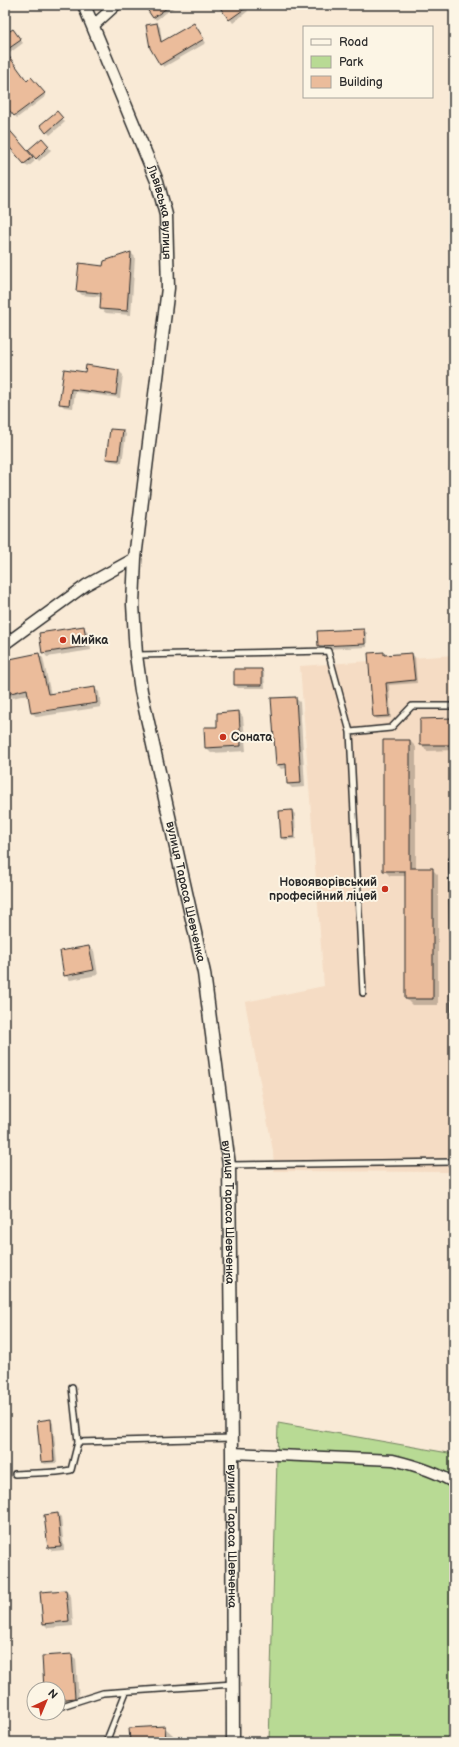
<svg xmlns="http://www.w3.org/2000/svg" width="459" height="1747" font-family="'Balsamiq Sans',sans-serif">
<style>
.built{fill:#f5dcc4}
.green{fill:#b8da94;stroke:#728260}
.shadow{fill:#0003}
.building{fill:#ebbc9b;stroke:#2b2b2b}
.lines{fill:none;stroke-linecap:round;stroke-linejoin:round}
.service-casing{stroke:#2b2b2b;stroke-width:8}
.minor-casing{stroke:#2b2b2b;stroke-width:13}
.tertiary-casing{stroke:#2b2b2b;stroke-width:15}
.service{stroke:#fcf5e5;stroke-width:5}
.minor{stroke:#fcf5e5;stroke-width:10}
.tertiary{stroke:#fcf5e5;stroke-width:12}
.poi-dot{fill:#c8321e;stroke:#fcf5e5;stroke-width:1.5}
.labels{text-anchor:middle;stroke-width:4;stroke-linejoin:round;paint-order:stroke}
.street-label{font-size:12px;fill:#2b2b2b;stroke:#fcf5e5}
.poi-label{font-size:12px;font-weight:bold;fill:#2b2b2b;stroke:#fcf5e5;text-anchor:start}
</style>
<rect width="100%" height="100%" fill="#f9ead6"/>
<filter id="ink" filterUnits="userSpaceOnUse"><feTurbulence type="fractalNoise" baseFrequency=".025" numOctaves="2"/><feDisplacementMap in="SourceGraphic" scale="8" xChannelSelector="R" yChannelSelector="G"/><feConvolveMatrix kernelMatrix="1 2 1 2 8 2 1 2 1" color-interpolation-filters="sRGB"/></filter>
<g filter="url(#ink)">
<!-- built -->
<path class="built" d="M454,655v517l-180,-1 -1,-20 -28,-149 79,-16 -24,-320z"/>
<!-- green -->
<path class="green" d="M278,1423l176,31v288h-185z"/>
<!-- shadow -->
<path class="shadow" d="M145,5h30l1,1 -20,14z
M223,5h21l4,6 -15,12 -11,-15z
M157,24l3,3 2,16 32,-19 12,19 -42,24 -3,-3z
M15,33l8,10 -16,12 20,27 7,-1 12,15 -29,22 -12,-14v-69z
M59,115l6,7 -15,13 -9,-10z
M5,131l5,1 25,29 -7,6 -23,-26z
M42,140l9,10 -12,11 -9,-11z
M131,253l4,4 -4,58 -25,-2 -5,-4 1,-12 -20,-2 -4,-4 26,-24z
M65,370l21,3 33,-2 4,4 -3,23 -45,-6 -2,16 -9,-1 -4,-4z
M123,431l3,3 -4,29 -12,-2 -3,-3z
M84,628l4,4 3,18 -44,7 -4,-5z
M364,630l3,3v14l-45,2 -3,-3z
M383,653l3,3 26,-2 3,3 2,26 -28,2 2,33 -14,1 -3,-3z
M38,654l5,4 8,37 43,-7 5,4 2,15 -64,10 -5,-4 -3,-19 -16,4 -5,-5 -3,-14v-18z
M235,670h26l3,3 1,15h-27l-3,-3z
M295,698l5,4 5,85 -13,1 -4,-4 -1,-16 -6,1 -4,-5z
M239,712l4,5 3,34 -35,2 -5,-5 -1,-20h13z
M454,719v31l-27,1 -6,-6z
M410,741l6,6v122h16l6,6v130h-26l-6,-6v-123h-16l-6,-6z
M292,811l3,3 1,25 -11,1 -3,-3z
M89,947l5,4 4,24 -28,5 -5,-5z
M50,1420l3,3 4,40 -12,1 -3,-2z
M58,1514l3,3 3,33 -12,1 -3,-3z
M66,1591l5,5 2,30 -25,2 -5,-5z
M71,1655l5,4 3,43 -21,2v-15h-13z
M164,1727l9,8v7h-42z"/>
<!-- building -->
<path class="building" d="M144,5h27l-18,13z
M218,5h32l-21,15z
M157,23l4,19 33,-19 10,16 -44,26 -10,-17 -4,-23z
M13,29l8,11 -16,11 22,30 4,-4 14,16 -31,23 -9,-11v-71z
M57,111l6,7 -17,15 -6,-8z
M5,125l28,32 -9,7 -19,-22z
M42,138l7,8 -13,13 -8,-9z
M131,252l-4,59 -27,-2 1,-16 -25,-2 3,-28 24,3 1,-5z
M86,365l33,5 -3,25 -45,-6 -2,16 -10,-1 5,-35 21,3z
M110,429l13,1 -4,30 -13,-1z
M84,626l3,20 -45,7 -3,-20z
M364,629l1,15 -47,2 -1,-15z
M384,652v3l28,-2 3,27 -29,3 3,33 -16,1 -5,-64z
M39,653l9,41 47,-7 2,16 -66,10 -4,-24 -20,5 -2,-11v-23z
M234,669h28v16h-28z
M296,697l5,86 -14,1 -1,-20 -10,1 -5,-67z
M239,711l2,35 -36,2 -1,-21h13v-14z
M454,718v27h-34v-26z
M383,740h27v128h23v131h-28v-128h-22z
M292,810l2,27 -13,1 -2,-27z
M89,946l5,24 -30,6 -4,-25z
M51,1419l3,42 -13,1 -4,-41z
M58,1513l3,34 -13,1 -4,-33z
M66,1590l3,31 -26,3 -3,-32z
M72,1654l3,44 -17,2v-11h-14l-2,-33z
M165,1726l1,16h-36l-1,-14z"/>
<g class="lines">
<defs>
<path id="service" d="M137,655l191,-4 22,81 13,261
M350,732l41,-4 21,-22h42
M452,860l2,168
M230,1165l224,-3
M78,1442l154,-4
M15,1474c19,-2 37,0 56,-4l7,-28 -6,-55
M59,1707l44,-14 130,-9
M106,1742l20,-50"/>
<path id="minor" d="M93,26l23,-21
M5,644l81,-59 49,-27
M232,1453l161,7c21,5 42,11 61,23"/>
<g id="tertiary">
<path id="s1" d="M84,5l73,176 9,34 2,73 -33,270 -2,46 3,51 5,36 63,282 25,192 3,288 1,289"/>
</g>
</defs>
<!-- service casing -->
<use href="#service" class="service-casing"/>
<!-- minor casing -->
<use href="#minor" class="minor-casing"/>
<!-- tertiary casing -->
<use href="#tertiary" class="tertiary-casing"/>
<!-- service -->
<use href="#service" class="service"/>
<!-- minor -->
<use href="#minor" class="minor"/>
<!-- tertiary -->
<use href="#tertiary" class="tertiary"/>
</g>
</g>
<!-- markers -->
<g class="poi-dot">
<circle cx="63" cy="640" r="4"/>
<circle cx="223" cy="737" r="4"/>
<circle cx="385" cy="889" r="4"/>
</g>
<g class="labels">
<!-- street labels -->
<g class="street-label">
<text dy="4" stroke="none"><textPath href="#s1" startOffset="222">Львівська вулиця</textPath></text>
<text dy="4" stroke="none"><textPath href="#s1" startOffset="910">вулиця Тараса Шевченка</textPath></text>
<text dy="4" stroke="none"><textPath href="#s1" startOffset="1234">вулиця Тараса Шевченка</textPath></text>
<text dy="4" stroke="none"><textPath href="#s1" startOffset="1558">вулиця Тараса Шевченка</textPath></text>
</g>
<!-- poi labels -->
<g class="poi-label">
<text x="71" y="644">Мийка</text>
<text x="231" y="741">Соната</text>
<text x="377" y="886" text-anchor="end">Новояворівський<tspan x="377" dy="14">професійний ліцей</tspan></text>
</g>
</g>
<!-- margin -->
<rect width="459" height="1747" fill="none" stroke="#fcf5e5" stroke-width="20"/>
<rect x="10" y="10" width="439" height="1727" fill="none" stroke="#2b2b2b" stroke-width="1.5" filter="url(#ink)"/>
<!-- legend -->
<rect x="303" y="26" width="130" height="72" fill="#fcf5e5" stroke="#a8a49b"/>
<rect x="311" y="39" width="20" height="6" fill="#fcf5e5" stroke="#a8a49b"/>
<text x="339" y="46" font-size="12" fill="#2b2b2b">Road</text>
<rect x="311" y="56" width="20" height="12" fill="#b8da94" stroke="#a8a49b"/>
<text x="339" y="66" font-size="12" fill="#2b2b2b">Park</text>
<rect x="311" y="76" width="20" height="12" fill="#ebbc9b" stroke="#a8a49b"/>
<text x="339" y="86" font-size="12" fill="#2b2b2b">Building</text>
<!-- north arrow -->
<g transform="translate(46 1701) rotate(44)"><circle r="19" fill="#fcf5e5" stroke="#a8a49b"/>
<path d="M0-3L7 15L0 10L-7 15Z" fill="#c8321e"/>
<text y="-6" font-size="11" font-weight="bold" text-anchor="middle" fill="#2b2b2b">N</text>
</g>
</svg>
